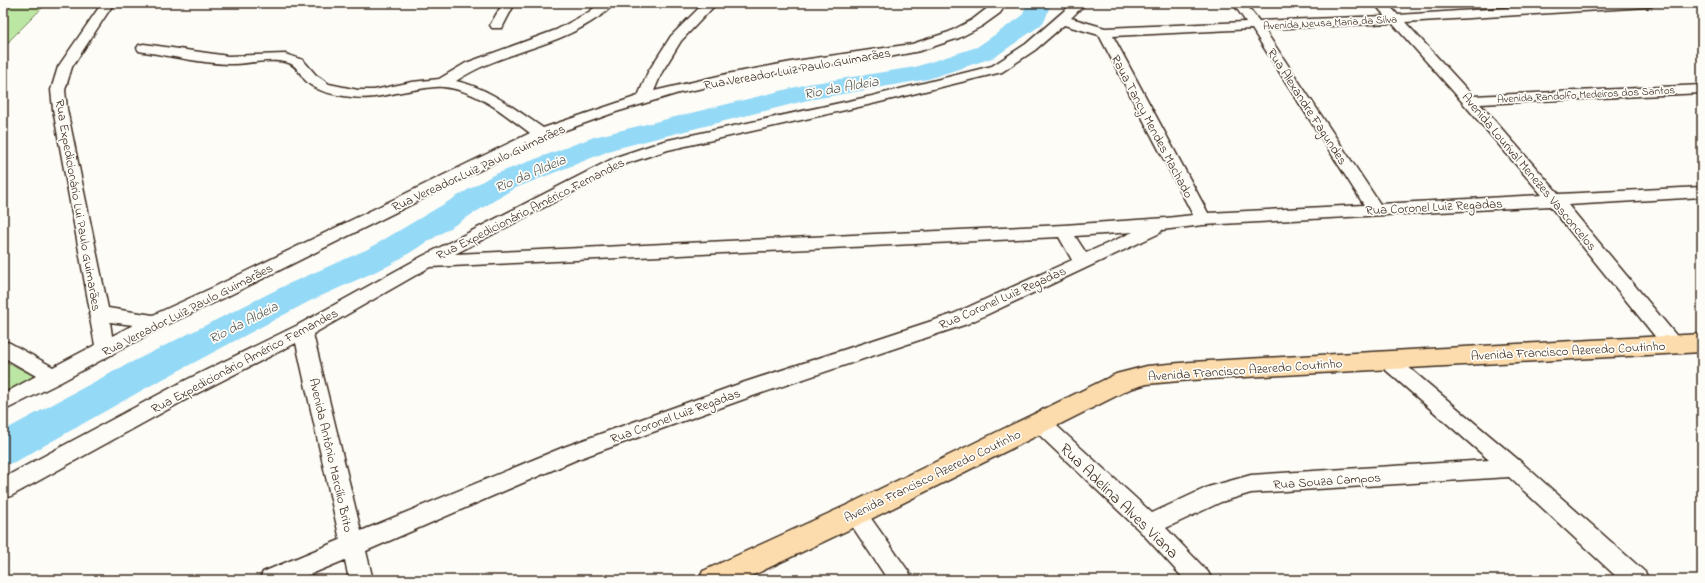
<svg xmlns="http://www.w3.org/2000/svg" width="1705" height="583" font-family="'Indie Flower',sans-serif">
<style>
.green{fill:#bce6a3;stroke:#7c8860}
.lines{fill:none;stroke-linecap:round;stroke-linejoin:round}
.river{fill:#94d9f6;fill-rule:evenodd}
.minor-casing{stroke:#3b2a1e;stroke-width:3}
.major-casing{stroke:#3b2a1e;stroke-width:3}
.minor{fill:#fdfcf7;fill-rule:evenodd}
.major{fill:#fcdcac;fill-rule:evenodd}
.labels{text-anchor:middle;stroke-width:3.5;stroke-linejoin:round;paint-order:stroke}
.far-street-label{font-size:11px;fill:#3b2a1e;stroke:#fdfcf7}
.street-label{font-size:13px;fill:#3b2a1e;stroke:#fdfcf7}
.water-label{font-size:14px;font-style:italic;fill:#515654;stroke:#fdfcf7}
.near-street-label{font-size:16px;fill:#3b2a1e;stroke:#fdfcf7}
</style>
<rect width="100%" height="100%" fill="#fdfcf7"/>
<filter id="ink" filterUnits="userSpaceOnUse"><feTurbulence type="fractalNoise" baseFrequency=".025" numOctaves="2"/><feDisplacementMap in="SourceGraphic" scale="8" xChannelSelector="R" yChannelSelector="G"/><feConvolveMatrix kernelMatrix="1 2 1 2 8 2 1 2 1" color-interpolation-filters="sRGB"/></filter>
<g filter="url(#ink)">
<!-- green -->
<path class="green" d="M3,3h44l-37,37 -7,11z
M3,360l35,18 -35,18z"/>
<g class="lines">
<!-- river -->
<path class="river" d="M1027,3h24l-6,17 -4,5 -46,32 -67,22 -120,21 -194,49 -101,40 -123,76 -80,36 -164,87 -129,73 -14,5v-35l117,-63 166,-83 82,-36 125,-74 101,-38 214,-53 107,-17 62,-20 45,-31z"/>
<defs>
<path id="minor" d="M102,3h12l-42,64 -7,23 2,19 41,199 45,7 59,-27 318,-155c-26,-19 -53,-43 -87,-46 -10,-1 -20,2 -30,3 -27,4 -41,11 -69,6 -13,-2 -29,-5 -39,-16 -5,-6 -8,-14 -16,-17 -19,-6 -42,2 -61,1 -28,-1 -56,-8 -84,-12l-5,-1 -2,-3 2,-3 5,-1 84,12 57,-2 18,6 13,15 13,9 29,6h16l38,-8 27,-3 27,-16 90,-33 33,-18 11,-9h14c-5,8 -15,14 -23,19 -42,27 -94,31 -135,59 33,7 59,28 87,47l95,-32 10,-24 23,-36 33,-33h13l-36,38 -19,31 -8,19 73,-17 75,-14 110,-16 37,-12 23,-12 22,-17h13l-7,10 -18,13 -23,12 -39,13 -31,6 -87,11 -123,25 -63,19 -70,25 -322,161 -62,29 -101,55 -58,29v-17l33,-18 -33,-19v-16l7,2 43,24 42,-22 -6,-32 1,-2 -37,-202 -2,-19 7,-23zM110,322l23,3 -21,11z
M503,3h12l-13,25h-10l-2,-3z
M1073,3h13l-15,15 34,10 141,-6 -13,-19h12l14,18 126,-5 -11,-13h13l11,12 182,-12h74l-2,3 -4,1 -243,15 68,74 229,-11v8l-222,11 79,90 143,-7v10l-134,8 112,135 2,5 -2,5 -7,2 -7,-2 -116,-144 -347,19 -41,5 -2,3 -193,91 -217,73 -172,62 -212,92 7,29h-24l-4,-20 -48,20h-38l4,-8 77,-32 -44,-197 -100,51 -185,102 -8,2v-20l179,-96 114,-56 125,-69 195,-100 48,-16 208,-45 120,-30 34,-22zM1392,23l59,66 91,106 -162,9 -116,-175zM1064,25l35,10 94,180 -27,3 -102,7 -609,29 173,-91 40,-13 204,-46 130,-32 33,-22zM1252,29l112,176 -156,8 -95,-177zM1133,232l-47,21 -11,-17zM1059,237l13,23 -119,54 -217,71 -172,62 -203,84 -48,-197 117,-67z
M1387,353l7,2 127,107 124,110 4,8h-29l-111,-103 -258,16 -30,9 -55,26 42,44 4,8h-27l-44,-48 -109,-104 -3,-6 3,-6 7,-2 7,2 106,97 56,-26 43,-12 238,-15 -109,-95 -3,-5 3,-5z
M855,504l8,3 46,65 4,8h-25l-44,-66 3,-7z"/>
<path id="major" d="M1702,334v18l-511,28 -44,4 -17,5 -265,133 -122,58h-44l4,-9 142,-65 271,-132 31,-8 44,-4z"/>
</defs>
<!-- minor casing -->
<use href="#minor" class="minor-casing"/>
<!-- major casing -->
<use href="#major" class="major-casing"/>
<!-- minor -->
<use href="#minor" class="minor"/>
<!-- major -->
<use href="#major" class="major"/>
</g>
</g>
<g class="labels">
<!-- far-street labels -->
<g class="far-street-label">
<text transform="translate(1330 22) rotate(-3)" y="4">Avenida Neusa Maria da Silva</text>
<text transform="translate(1586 94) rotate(-3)" y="4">Avenida Randolfo Medeiros dos Santos</text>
</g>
<!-- street labels -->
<g class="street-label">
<text transform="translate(797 68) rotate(-10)" y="5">Rua Vereador Luiz Paulo Guimarães</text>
<text transform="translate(1308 106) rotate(57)" y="5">Rua Alexandre Fagundes</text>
<text transform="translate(1153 126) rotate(62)" y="5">Raua Tancy Mendes Machado</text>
<text transform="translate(478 167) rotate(-25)" y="5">Rua Vereador Luiz Paulo Guimarães</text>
<text transform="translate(1530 171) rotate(50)" y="5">Avenida Lourival Menezes Vasconcelos</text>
<text transform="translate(79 205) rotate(80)" y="5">Rua Expedicionário Lui Paulo Guimarães</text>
<text transform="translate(1434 206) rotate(-3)" y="5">Rua Coronel Luiz Regadas</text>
<text transform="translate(530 208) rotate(-27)" y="5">Rua Expedicionário Américo Fernandes</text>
<text transform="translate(1002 297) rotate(-24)" y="5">Rua Coronel Luiz Regadas</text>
<text transform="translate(187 309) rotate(-27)" y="5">Rua Vereador Luiz Paulo Guimarães</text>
<text transform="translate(1568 350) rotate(-3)" y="5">Avenida Francisco Azeredo Coutinho</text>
<text transform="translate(244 360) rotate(-28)" y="5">Rua Expedicionário Américo Fernandes</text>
<text transform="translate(1245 369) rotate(-4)" y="5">Avenida Francisco Azeredo Coutinho</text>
<text transform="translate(675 415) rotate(-20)" y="5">Rua Coronel Luiz Regadas</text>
<text transform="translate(332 455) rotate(77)" y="5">Avenida Antônio Marcílio Brito</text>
<text transform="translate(932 475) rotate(-26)" y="5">Avenida Francisco Azeredo Coutinho</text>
<text transform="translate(1327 480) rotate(-4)" y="5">Rua Souza Campos</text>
</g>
<!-- water labels -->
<g class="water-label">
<text transform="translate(841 87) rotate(-10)" y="5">Rio da Aldeia</text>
<text transform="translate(530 173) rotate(-23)" y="5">Rio da Aldeia</text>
<text transform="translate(243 322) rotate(-27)" y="5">Rio da Aldeia</text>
</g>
<!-- near-street labels -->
<g class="near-street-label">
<text transform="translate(1120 500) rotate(44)" y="6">Rua Adelina Alves Viana</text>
</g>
</g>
<!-- margin -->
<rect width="1705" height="583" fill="none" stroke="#fdfcf7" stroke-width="16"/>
<rect x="8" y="8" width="1689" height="567" fill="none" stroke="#3b2a1e" stroke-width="1.5" filter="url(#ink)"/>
</svg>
